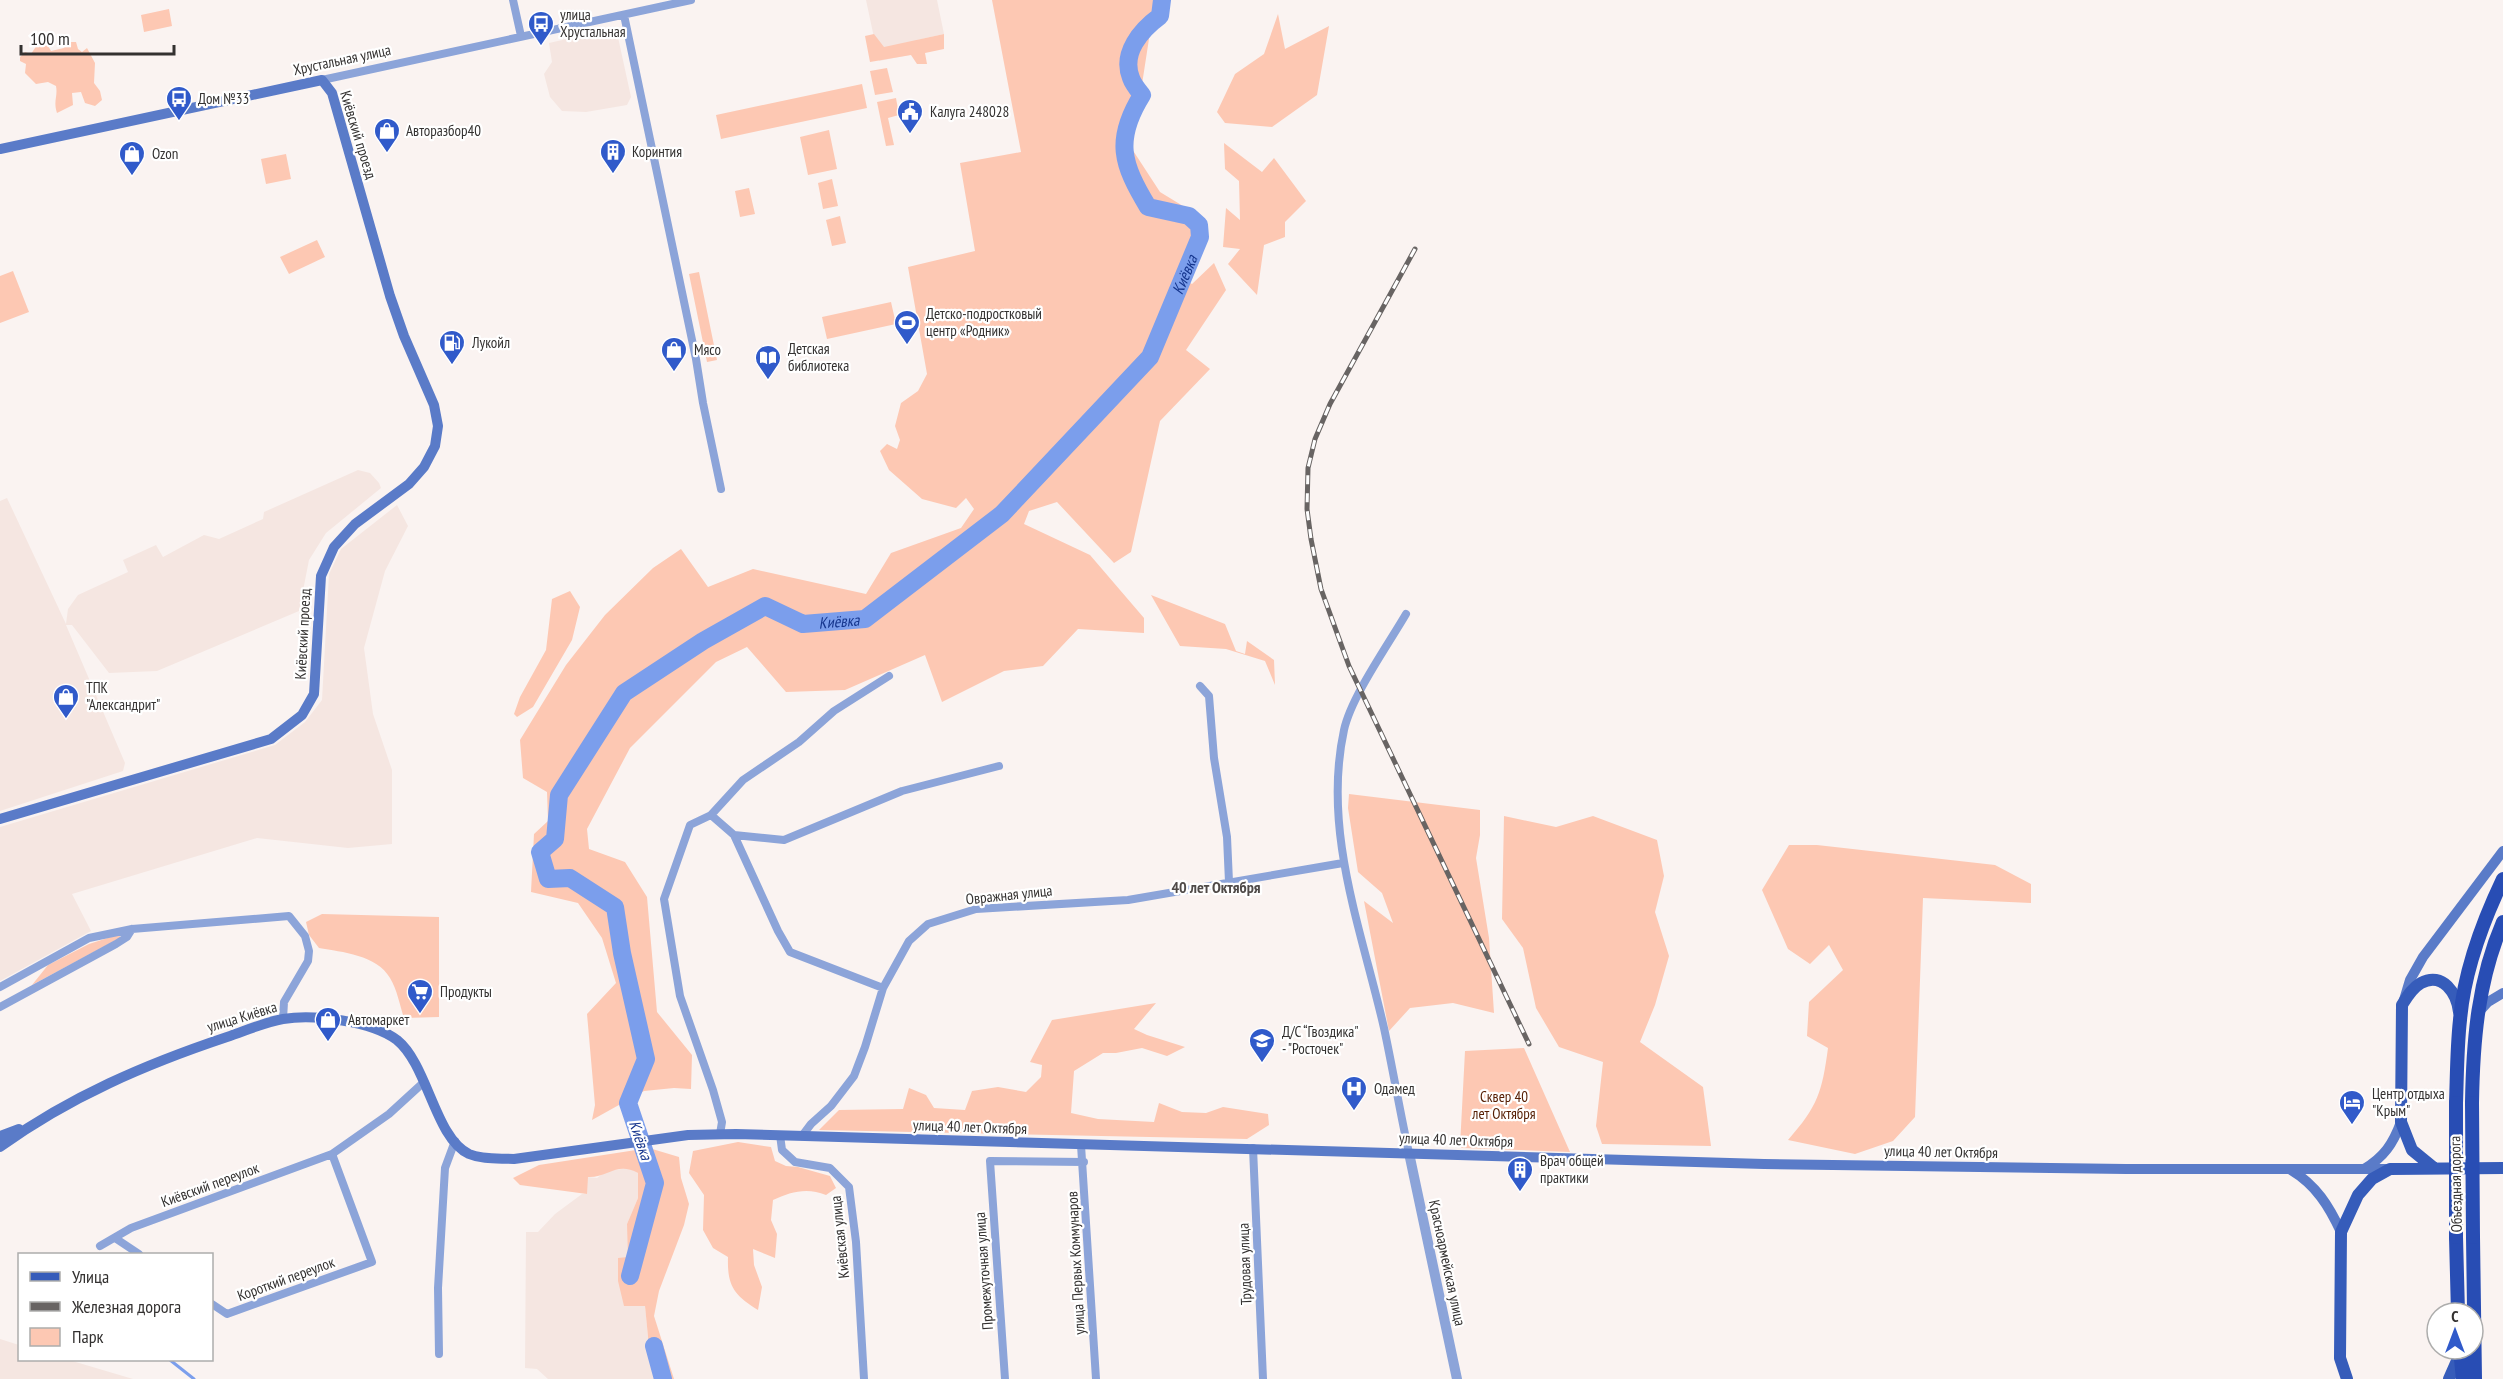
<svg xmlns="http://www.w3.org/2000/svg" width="2503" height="1379" font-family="'PT Sans Narrow',sans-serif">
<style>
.built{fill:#f5e6e1}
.green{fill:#fdc8b3}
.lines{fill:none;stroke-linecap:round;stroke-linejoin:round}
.stream{stroke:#7b9eec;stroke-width:3}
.river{stroke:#7b9eec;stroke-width:18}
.minor{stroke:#8ca4d9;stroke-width:8}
.tertiary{stroke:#8ca4d9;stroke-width:10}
.secondary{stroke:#5a7bc8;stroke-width:10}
.primary{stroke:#365cba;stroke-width:12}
.trunk{stroke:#284db4;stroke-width:14}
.rail-casing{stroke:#686463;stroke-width:5}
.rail{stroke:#fff;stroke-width:3;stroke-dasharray:9;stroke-linecap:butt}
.trunk-bridge{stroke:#284db4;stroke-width:14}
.labels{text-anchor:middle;stroke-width:4.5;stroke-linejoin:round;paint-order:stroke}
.poi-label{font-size:15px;fill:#333130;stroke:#fff;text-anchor:start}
.street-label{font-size:15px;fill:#333130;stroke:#fff}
.park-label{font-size:15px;fill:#561e03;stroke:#fff}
.water-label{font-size:16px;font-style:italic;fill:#15358d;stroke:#fff}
.neighbourhood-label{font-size:16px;font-weight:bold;fill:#504b49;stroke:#fff}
</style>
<rect width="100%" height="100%" fill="#faf3f1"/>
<!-- built -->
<path class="built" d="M866,0h71l7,34 -27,6 2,13 -40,8z
M616,28l15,69 -4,8 -41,7 -24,-1 -12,-14 -6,-23 8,-12 -3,-19z
M358,470l12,3 9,10 2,5 -55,45 -17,27 -10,51 -142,60 -48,2 -37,-48h-6l59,138 -2,8 -123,40v-310l7,-3 59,126 2,-15 10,-14 50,-23 -5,-12 33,-15 7,12 41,-22 15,4 44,-20 1,-7z
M397,505l11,21 -23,45 -21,77 9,66 19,56v74l-44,4 -91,-10 -185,56 19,37 -91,50v-154l275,-82 30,-23 17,-22 7,-126 12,-25z
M629,1168l9,5v25l-11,26 18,82 5,51 6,22h-108l-11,-10 -12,-1 1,-136h12l17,-18 27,-20h5v-17l10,1 9,-7z
M0,1339l19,6 1,15h49l64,19h-133z"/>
<!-- green -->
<path class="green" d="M992,0h163l-23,149 28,43 41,25 -18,62 9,5 22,-21 12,27 -40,60 24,19 -50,52 -29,131 -17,11 -57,-61 -28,9 -5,13 66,31 54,63v15l-66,-4 -35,37 -39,5 -62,31 -17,-47 -80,35 -59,2 -39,-45 -31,15 -86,86 -43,81 2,20 36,13 22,35 10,115 35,43 -1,34 -17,-1 -30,3 -52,29 3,-15 -8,-91 29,-31 -14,-45 -24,-35 -47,-11 3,-58 14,-13 -1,-29 -24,-14 -3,-38 46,-75 39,-50 48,-47 28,-19 27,38 45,-18 113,25 25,-41 70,-25 13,-19 -8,-11 -10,10 -34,-9 -33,-29 -9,-19 7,-7 10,5 3,-9 -5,-14 6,-23 17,-12 9,-17 -19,-107 67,-16 -15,-88 61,-11z
M169,9l3,17 -28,6 -3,-17z
M1278,14l7,35 44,-23 -12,69 -45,32 -47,-4 -8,-11 18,-38 29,-20z
M874,34l10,13 60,-13v15l-19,4 2,11h-10l-6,-9 -41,7 -5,-26z
M68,42h8l2,7 4,3 5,-4 8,15 -1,20 6,8 2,9 -7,6 -10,-3 -4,-11 -9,1 1,12 -16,8c-4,-12 1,-16 -1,-27l-8,-4 -12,2 -11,-11 1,-9 -6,-3v-4l5,-5 6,2 6,-9 10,-1 4,7 13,-3z
M887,68l6,24 -18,3 -5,-24z
M862,84l5,24 -146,31 -5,-24z
M896,98l3,17 -11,3 6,27 -8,1 -9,-44z
M829,130l8,39 -29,6 -8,-38z
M1224,143l38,29 12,-14 32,43 -21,21v15l-21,8 -7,50 -29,-31 12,-15 -17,-2 3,-39 14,12 -1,-39 -14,-12z
M286,154l5,25 -25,5 -5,-25z
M832,179l6,27 -15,3 -5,-26z
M749,188l6,26 -15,3 -5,-26z
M840,216l6,27 -14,3 -6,-26z
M317,240l8,17 -36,17 -9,-17z
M13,271l16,41 -29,11v-47z
M699,272l18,88 -10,2 -18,-88z
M891,302l5,22 -69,15 -5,-22z
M570,591l10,16 -8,33 -39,67 -16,10 -3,-3 6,-17 26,-47 6,-51z
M1151,595l74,29 11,27 9,3 2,-13 27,19 1,25 -10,-24 -39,-12 -46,-3z
M1349,794l131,16v25l-4,23 13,80 5,75 -41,-10 -43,5 -21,23 -25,-130 29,22 -11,-30 -24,-21 -10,-64z
M1504,816l52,11 37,-11 64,24 7,36 -9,36 14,44 -14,49 -15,37 63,45 8,59 -109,-2 -6,-18 7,-64 -44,-15 -23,-39 -13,-60 -21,-29z
M1789,845h28l178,20 36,19v19l-108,-5 -8,219 -22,24 -38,13 -67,-14c30,-34 34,-48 40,-92l-21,-12 2,-34 34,-32 -14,-25 -19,19 -22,-15 -26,-59z
M322,914l117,3v100l-35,1c-4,-12 -7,-29 -14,-40 -13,-23 -48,-26 -71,-30l-10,-13 -3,-13z
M123,933l-5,6 -86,46 16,-20 41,-21z
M1156,1003l-22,26 13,6 38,12 -18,9 -25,-8 -26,5h-13l-29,18 -3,42 27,6 56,3 5,-19 23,9 24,1 17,-6 45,7 1,11 -22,14 -428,-9 20,-20 64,-1 6,-21 17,7 8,13 31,2 7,-19 26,-4 28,5 15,-15 1,-12 -12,-3 22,-42z
M1524,1048l46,104 -108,-4 -2,-2 5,-95z
M738,1142l33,5 4,14 11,5 12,1 32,9 6,12 -10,7c-19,-8 -36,-3 -53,5l-2,20 6,14 -2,24 -22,-9 1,16 8,22 -4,23c-24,-15 -31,-24 -30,-53l-15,-9 -10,-18 1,-35 -15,-22 4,-22z
M649,1148l30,9 2,21 8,26 -5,21 -25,66 -5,25 20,63h-18l-6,-22 -5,-51h-21l-6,-25v-23l10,-1 -1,-33 11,-26v-25c-21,-12 -31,5 -50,4l-1,17 -67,-9 -7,-7 26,-13z"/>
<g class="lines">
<!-- stream -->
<path class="stream" d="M1161,0v1
M170,1360l24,19"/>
<!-- river -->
<g class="river">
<path id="s1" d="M630,1276l25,-93 -27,-80 18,-44 -24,-106 -7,-46 -45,-29 -22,1 -8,-27 15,-13 4,-44 65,-102 79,-52 62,-35 38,18 62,-5 137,-105 148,-157 50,-120 -1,-12 -10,-9 -41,-9c-26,-43 -34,-67 -6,-112 -4,-5 -9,-11 -11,-17 -10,-25 10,-48 29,-62l2,-16"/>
<path d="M654,1346l9,33"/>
</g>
<!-- minor -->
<path class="minor" d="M513,0l8,36
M624,15l72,344 7,44 18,86
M322,80l369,-80
M1406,614c-18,31 -55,83 -62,116 -22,101 18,201 40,298 9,42 16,84 25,125
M1200,686l9,10 5,62 13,79 2,45
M711,815l23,20 44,96 12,21 93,36
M734,835l50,5 118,-49 97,-25
M0,987l89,-49 43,-9 157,-13 16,20 4,15 -1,10 -24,41 -1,17
M0,1007l116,-63 11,-7 5,-8
M720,1134l2,-12 -9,-32 -33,-94 -16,-97 26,-74 21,-10 32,-35 56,-38 35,-31 55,-35
M780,1135l2,15 13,12 35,6 19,19 7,55 8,137
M802,1136l9,-12 20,-18 23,-30 11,-29 18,-59 26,-47 19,-17 48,-15 152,-9 215,-37
M1081,1145l15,234
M1253,1148l10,231
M115,1238l24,16
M100,1246l31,-18 201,-74 57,-40 35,-32
M212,1304l15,10 145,-52 -40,-108
M439,1354l-1,-66 7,-120 10,-27
M1005,1379l-15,-218 94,1"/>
<!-- tertiary -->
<path class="tertiary" d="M1409,1153l48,226"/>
<!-- secondary -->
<path class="secondary" d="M0,149l322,-69 10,13 58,203 14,40 30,69 4,21 -3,20 -11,21 -15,17 -54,40 -21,23 -13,29 -7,118 -12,21 -31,24 -271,80
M2404,1000l6,-20 13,-23 80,-106
M2478,1013l10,-11 15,-9
M0,1136l19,-7
M0,1147c69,-50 146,-83 227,-110 18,-6 38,-15 56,-18 31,-5 89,2 114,21 31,25 38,98 72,114 14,6 31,4 45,5l174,-24 48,-1 1028,30 362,5h264
M2364,1169c20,-12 29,-25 37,-47
M2291,1170c25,15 38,36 50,62"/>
<!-- primary -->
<path class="primary" d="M2434,1168l-22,-18 -11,-28 1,-117c5,-8 10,-17 19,-22 22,-12 36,11 38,29
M2347,1379l-7,-21 1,-126 17,-37 14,-16 18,-10 113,-1
M2449,1379l11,-25"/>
<!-- trunk -->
<path class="trunk" d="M2456,1103c1,-28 1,-56 4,-83 4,-49 22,-97 43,-141
M2472,1103c1,-63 6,-123 31,-181
M2456,1237l2,76
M2473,1237l2,142
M2460,1349l3,30"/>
<defs>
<path id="rail" d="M1415,249l-85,155 -15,35 -7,29 -1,41 4,30 10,50 28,77 180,378"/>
</defs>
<!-- rail casing -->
<use href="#rail" class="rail-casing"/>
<!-- rail -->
<use href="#rail" class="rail"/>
<!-- trunk-bridge -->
<path class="trunk-bridge" d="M2472,1103l1,134
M2456,1237v-134"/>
</g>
<!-- icons -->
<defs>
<symbol id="bus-pin" viewBox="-11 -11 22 30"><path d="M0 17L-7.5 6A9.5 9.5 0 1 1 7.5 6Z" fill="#305aca" stroke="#fff"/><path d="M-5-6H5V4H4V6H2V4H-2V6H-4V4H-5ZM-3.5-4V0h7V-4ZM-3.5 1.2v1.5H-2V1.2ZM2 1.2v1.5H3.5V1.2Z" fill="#fff"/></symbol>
<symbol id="civic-pin" viewBox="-11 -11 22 30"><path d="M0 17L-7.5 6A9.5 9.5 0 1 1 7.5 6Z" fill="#305aca" stroke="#fff"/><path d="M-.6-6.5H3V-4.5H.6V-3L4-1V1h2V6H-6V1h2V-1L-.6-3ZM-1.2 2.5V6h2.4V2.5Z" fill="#fff"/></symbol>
<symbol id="shop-pin" viewBox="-11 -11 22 30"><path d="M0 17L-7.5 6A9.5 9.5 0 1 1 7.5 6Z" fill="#305aca" stroke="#fff"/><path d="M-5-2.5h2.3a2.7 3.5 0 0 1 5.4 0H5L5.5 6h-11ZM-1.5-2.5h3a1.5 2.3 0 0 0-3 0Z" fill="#fff"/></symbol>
<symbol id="building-pin" viewBox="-11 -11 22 30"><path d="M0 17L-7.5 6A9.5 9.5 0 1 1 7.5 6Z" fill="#305aca" stroke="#fff"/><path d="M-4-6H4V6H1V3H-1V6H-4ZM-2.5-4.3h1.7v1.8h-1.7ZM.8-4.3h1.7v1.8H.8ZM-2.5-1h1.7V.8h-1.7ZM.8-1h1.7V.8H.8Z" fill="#fff"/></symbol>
<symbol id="stadium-pin" viewBox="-11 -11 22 30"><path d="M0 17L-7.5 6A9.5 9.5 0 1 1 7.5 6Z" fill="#305aca" stroke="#fff"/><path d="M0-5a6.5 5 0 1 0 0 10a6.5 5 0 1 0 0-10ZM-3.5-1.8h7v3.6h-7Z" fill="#fff"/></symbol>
<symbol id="fuel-pin" viewBox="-11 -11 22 30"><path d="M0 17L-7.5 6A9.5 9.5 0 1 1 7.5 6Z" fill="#305aca" stroke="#fff"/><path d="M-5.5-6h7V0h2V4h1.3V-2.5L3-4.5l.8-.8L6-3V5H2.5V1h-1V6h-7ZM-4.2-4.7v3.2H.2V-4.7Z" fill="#fff"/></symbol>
<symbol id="library-pin" viewBox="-11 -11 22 30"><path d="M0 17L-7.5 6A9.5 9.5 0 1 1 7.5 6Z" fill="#305aca" stroke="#fff"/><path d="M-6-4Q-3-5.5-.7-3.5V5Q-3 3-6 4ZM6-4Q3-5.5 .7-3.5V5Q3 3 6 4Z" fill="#fff"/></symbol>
<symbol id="supermarket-pin" viewBox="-11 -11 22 30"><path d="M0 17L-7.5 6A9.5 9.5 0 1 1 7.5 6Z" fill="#305aca" stroke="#fff"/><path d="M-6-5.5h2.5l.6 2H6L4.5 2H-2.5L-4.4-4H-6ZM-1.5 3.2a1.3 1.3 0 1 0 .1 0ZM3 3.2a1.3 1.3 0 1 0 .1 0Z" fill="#fff"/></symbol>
<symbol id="school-pin" viewBox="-11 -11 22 30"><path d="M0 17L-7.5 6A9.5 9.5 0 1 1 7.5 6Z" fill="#305aca" stroke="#fff"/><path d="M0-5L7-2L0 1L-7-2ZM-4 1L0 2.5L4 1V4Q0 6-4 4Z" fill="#fff"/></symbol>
<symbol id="hospital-pin" viewBox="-11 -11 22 30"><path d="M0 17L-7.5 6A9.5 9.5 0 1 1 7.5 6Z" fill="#305aca" stroke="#fff"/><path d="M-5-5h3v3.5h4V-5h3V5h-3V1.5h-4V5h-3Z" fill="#fff"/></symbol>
<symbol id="hotel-pin" viewBox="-11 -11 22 30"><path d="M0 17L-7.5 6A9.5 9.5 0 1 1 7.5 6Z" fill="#305aca" stroke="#fff"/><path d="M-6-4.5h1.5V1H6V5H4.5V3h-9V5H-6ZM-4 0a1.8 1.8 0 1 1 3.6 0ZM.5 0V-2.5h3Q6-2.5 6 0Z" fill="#fff"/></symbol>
</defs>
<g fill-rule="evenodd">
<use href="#bus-pin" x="526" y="9" width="30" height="40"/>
<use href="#bus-pin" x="164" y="84" width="30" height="40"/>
<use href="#civic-pin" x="895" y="97" width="30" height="40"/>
<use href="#shop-pin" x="372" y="116" width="30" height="40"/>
<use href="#building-pin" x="598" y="137" width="30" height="40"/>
<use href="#shop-pin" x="117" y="139" width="30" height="40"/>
<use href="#stadium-pin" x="892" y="308" width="30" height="40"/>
<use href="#fuel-pin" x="437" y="328" width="30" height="40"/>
<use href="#shop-pin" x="659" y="335" width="30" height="40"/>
<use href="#library-pin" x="753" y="343" width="30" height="40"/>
<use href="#shop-pin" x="51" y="682" width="30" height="40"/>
<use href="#supermarket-pin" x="405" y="977" width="30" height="40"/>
<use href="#shop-pin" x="313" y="1005" width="30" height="40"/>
<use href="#school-pin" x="1247" y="1026" width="30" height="40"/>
<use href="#hospital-pin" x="1339" y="1074" width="30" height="40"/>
<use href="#hotel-pin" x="2337" y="1088" width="30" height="40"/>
<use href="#building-pin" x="1505" y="1155" width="30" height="40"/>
</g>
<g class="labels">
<!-- poi labels -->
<g class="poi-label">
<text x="560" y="20">улица<tspan x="560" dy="17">Хрустальная</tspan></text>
<text x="198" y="104">Дом №33</text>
<text x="930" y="117">Калуга 248028</text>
<text x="406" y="136">Авторазбор40</text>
<text x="632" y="157">Коринтия</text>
<text x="152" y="159">Ozon</text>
<text x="926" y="319">Детско-подростковый<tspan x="926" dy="17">центр «Родник»</tspan></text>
<text x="472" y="348">Лукойл</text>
<text x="788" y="354">Детская<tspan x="788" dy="17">библиотека</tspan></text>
<text x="694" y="355">Мясо</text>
<text x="86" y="693">ТПК<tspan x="86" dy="17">"Александрит"</tspan></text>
<text x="440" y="997">Продукты</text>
<text x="348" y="1025">Автомаркет</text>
<text x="1282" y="1037">Д/С “Гвоздика"<tspan x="1282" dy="17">- "Росточек"</tspan></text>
<text x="1374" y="1094">Одамед</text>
<text x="2372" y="1099">Центр отдыха<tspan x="2372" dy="17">"Крым"</tspan></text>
<text x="1540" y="1166">Врач общей<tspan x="1540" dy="17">практики</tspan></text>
</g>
<!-- street labels -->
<g class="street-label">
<text transform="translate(342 60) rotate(-12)" y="5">Хрустальная улица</text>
<text transform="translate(358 135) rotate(73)" y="5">Киёвский проезд</text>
<text transform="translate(303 634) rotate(-87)" y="5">Киёвский проезд</text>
<text transform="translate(1009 895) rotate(-6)" y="5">Овражная улица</text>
<text transform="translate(242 1017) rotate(-17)" y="5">улица Киёвка</text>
<text transform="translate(970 1127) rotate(2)" y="5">улица 40 лет Октября</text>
<text transform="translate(1456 1140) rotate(2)" y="5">улица 40 лет Октября</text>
<text transform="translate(1941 1152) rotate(1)" y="5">улица 40 лет Октября</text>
<text transform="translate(2456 1184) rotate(-91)" y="5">Объездная дорога</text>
<text transform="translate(210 1185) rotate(-20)" y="5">Киёвский переулок</text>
<text transform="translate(840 1237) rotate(-96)" y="5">Киёвская улица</text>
<text transform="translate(1076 1263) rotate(-93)" y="5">улица Первых Коммунаров</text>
<text transform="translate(1447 1263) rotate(78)" y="5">Красноармейская улица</text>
<text transform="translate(1245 1264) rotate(-92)" y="5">Трудовая улица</text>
<text transform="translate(984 1271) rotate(-94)" y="5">Промежуточная улица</text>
<text transform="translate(286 1279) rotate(-20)" y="5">Короткий переулок</text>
</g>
<!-- park labels -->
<g class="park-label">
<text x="1504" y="1102">Сквер 40<tspan x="1504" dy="17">лет Октября</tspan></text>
</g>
<!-- water labels -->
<g class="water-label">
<text dy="6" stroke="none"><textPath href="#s1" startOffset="1420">Киёвка</textPath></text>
<text dy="6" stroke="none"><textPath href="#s1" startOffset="916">Киёвка</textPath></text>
<text transform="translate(641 1140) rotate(71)" y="6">Киёвка</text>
</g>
<!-- neighbourhood labels -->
<g class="neighbourhood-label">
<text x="1216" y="893">40 лет Октября</text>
</g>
</g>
<!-- legend -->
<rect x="18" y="1253" width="195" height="108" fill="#ffffff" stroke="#adadac" stroke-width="1.5"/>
<rect x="30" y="1272" width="30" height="9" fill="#365cba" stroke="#adadac" stroke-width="1.5"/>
<text x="72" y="1283" font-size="18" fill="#333130">Улица</text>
<rect x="30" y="1302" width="30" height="9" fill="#686463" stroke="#adadac" stroke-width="1.5"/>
<text x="72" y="1313" font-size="18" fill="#333130">Железная дорога</text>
<rect x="30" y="1328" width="30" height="18" fill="#fdc8b3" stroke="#adadac" stroke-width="1.5"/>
<text x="72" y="1343" font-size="18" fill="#333130">Парк</text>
<!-- north arrow -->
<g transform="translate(2455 1331)"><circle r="28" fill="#ffffff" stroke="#adadac" stroke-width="1.5"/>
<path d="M0-4.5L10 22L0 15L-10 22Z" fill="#305aca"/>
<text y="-9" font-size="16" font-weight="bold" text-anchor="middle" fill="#333130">С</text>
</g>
<!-- scale -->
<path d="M21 45v9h153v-9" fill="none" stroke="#333130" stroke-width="3"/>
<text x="30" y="45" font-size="18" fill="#333130" stroke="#ffffff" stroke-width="4.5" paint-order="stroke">100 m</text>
</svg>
